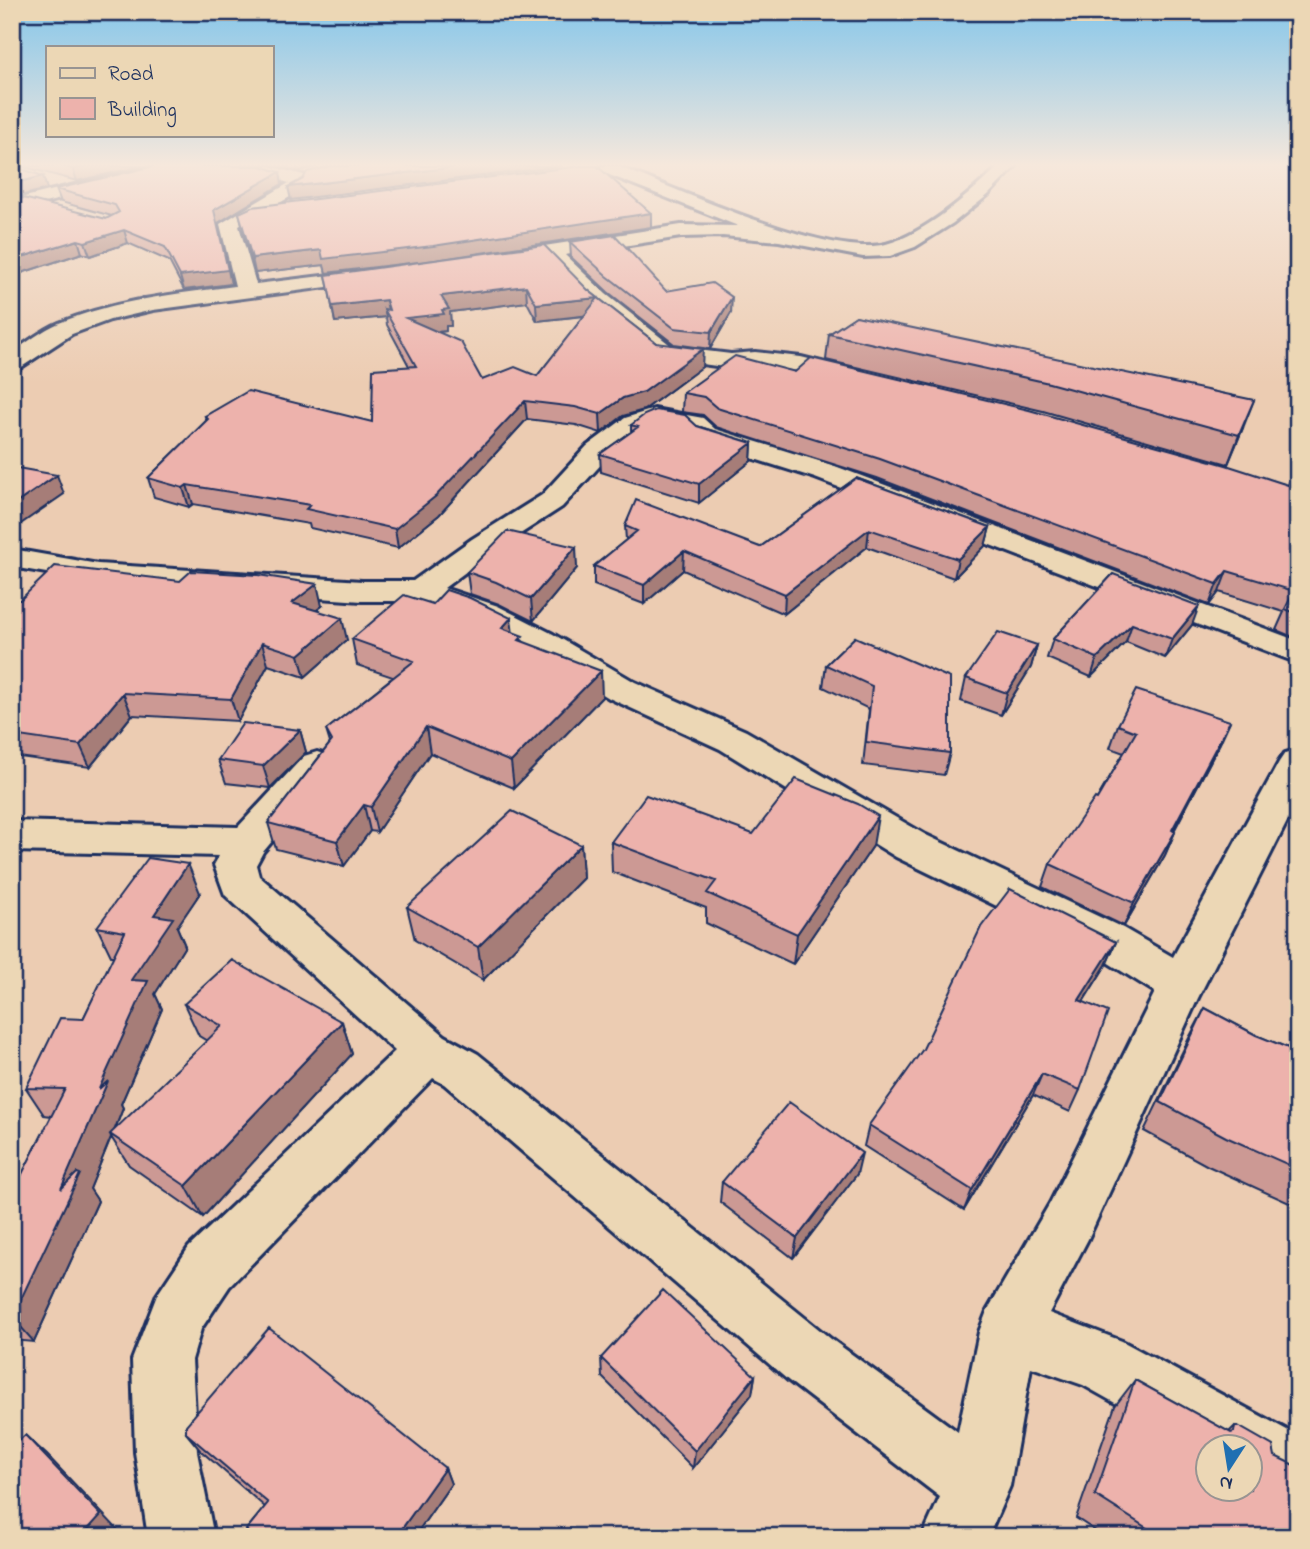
<svg xmlns="http://www.w3.org/2000/svg" width="1310" height="1549" font-family="'Indie Flower',sans-serif">
<style>
.lines{fill:none;stroke-linecap:round;stroke-linejoin:round}
.minor-casing{stroke:#1b2f5e;stroke-width:6}
.minor{fill:#ecd7b5;fill-rule:evenodd}
.wall{fill:#cc9994;stroke:#1b2f5e;stroke-width:2;fill-rule:evenodd}
.shaded-wall{fill:#a67d78;stroke:#1b2f5e;stroke-width:2}
.building{fill:#edb2ac;stroke:#1b2f5e;stroke-width:2;fill-rule:evenodd}
</style>
<rect width="100%" height="100%" fill="#ecccb2"/>
<filter id="ink" filterUnits="userSpaceOnUse"><feTurbulence type="fractalNoise" baseFrequency=".0143" numOctaves="2"/><feDisplacementMap in="SourceGraphic" scale="14" xChannelSelector="R" yChannelSelector="G"/><feConvolveMatrix kernelMatrix="1 2 1 2 8 2 1 2 1" color-interpolation-filters="sRGB"/></filter>
<g filter="url(#ink)">
<g class="lines">
<defs>
<path id="minor" d="M153,166h27l-2,4 -166,41v-11z
M243,166h26l35,9 3,4 -3,10 -65,37 17,58 124,-15 7,2 3,4 -3,4 -234,31 -43,10 -38,14 -52,34 -8,2v-18c15,-9 30,-22 47,-29 56,-23 116,-29 176,-37l-15,-62 69,-41 -44,-13z
M601,166h16c58,22 213,93 269,78 39,-10 84,-50 113,-78h17l-28,29 -35,28 -38,24 -25,9 -27,1 -84,-16 -56,-5 -42,1 -116,18 41,39 67,53 58,7 24,-2 46,5 61,15 3,5 -3,5 -9,2 -52,-13 -46,-5 -24,2 -73,-10 -68,-54 -45,-46 -47,7 -7,-2 -3,-4 3,-4 7,-2 183,-28 57,1 -136,-54z
M654,409l49,9 12,11 120,37 463,175v22l-483,-185 -118,-37 -11,-11 -30,-5 -13,5 -36,28 -45,49 -68,44 -50,37 54,18 55,28 82,48 111,49 180,104 197,93 50,29 106,-195 6,-9 13,-4v51l-100,198 -110,241 -39,74 73,28 176,95v65l-48,-23v-30h-42v7l-125,-70 -52,-18 -21,119 -22,51h-66l18,-40 -151,-116 -345,-297 -11,-6 -204,209 -28,42 -9,31 5,92 17,85h-66l-13,-85 -3,-92 25,-65 32,-48 206,-196 -170,-156 -11,-30 5,-9 -207,-5v-30l226,6 66,-71 13,-4 13,4 6,9 -73,87 -7,13 3,11 186,160 33,18 353,285 127,93 21,-100 8,-21 63,-108 105,-211 -64,-40 -195,-95 -176,-108 -111,-51 -80,-50 -55,-28 -57,-19h-55l-264,-19 -86,-15v-18l86,15 264,17h51l59,-42 70,-44 45,-49 38,-28z"/>
</defs>
<!-- minor casing -->
<use href="#minor" class="minor-casing"/>
<!-- minor -->
<use href="#minor" class="minor"/>
</g>
<!-- wall -->
<path class="wall" d="M21,166h122l-66,15z
M278,166h41l-21,5z
M282,184l-64,39 13,61 -47,6 -15,-29 -41,-18 -38,13 -8,-3 -70,23v-77l94,20 6,-3 -51,-14 -5,-13z
M239,213l412,14 -197,30 134,33 68,53 46,24 -58,43 -21,6 -22,17 -25,-8 -49,-6 -88,96 -41,33 -88,-20 -1,-4 -116,-20 -4,3 -35,-10 -6,-19 58,-57 -1,-5 167,6 37,-56 -22,-41 -1,-8 -51,5 -9,-47 88,-12 -88,10 -2,-8 -69,8zM527,302l10,19 47,-5 -47,60 -55,4 -45,-48 9,-1v-5h5l-1,-14z
M570,242l96,49 65,22 -21,36 -36,-5 -66,-52 -37,-35z
M856,316l387,112 -15,36 -185,-53 -217,-51 3,-26z
M795,372l493,113 10,-1v155l-22,-9 8,-18 -65,-20 -10,13 -332,-127 -161,-51 -13,-12 -21,-3 1,-19z
M631,425l66,1 55,17 -1,18 -52,42 -98,-31 -1,-18 31,-22z
M856,478l134,49 -5,19 -31,32 -87,-31 -83,67 -101,-44 -39,34 -50,-19v-19l32,-26 -1,-14 135,21z
M577,568l-44,53 -34,-17 -29,-10 -3,-22z
M1113,574l79,51 -27,33 -39,-16 -35,35 -44,-19 6,-19z
M12,600l310,6 -5,4 30,30 -42,37 -37,-12 -30,56 -106,-6 -42,52 -78,-11z
M513,632l11,10 78,55 -88,91 -84,-35 -53,79 -7,-1 -26,35 -68,-17 -8,-26 62,-80 -4,-13 67,-53 -36,-12 -5,-26z
M855,637l95,116 -6,22 -81,-10 6,-56 -46,-22 3,-22z
M1037,645l-6,22 -30,48 -40,-14 5,-23z
M1118,725l102,18 -46,88 1,1 -10,23 -41,71 -82,-39 8,-23 47,-65 27,-46 -14,-5z
M300,730l6,22 -36,36 -44,-5 -8,-23z
M611,842l262,4 -80,118 -87,-41v-15l-94,-36z
M581,845l2,33 -100,102 -68,-40 -8,-33z
M200,893l-23,34 8,19 -30,48 7,15 -41,95 2,4 -8,22 92,-89 -8,-5 -15,-32 158,18 10,32 -149,163 -74,-52 -18,-28 -21,52 8,12 -64,141 -22,-2v-152h3l37,-72 -8,-1 -18,-27 57,-69 31,-63h-3l-14,-29z
M1116,942l-10,23 -23,37 -3,88 -10,22 -37,-17 -69,115 -100,-64 5,-21z
M1205,1008l51,27 42,17v155l-90,-41 -64,-35 45,-93z
M857,1174l-64,84 -73,-56 2,-20z
M601,1358l154,18 -3,18 -59,74 -91,-91z
M1135,1380l94,52 6,-6 40,30 23,81h-193l-29,-19 39,-112z
M186,1433l259,35 6,16 -37,53h-162l-6,-7 19,-23 -65,-57z"/>
<!-- shaded-wall -->
<path class="shaded-wall" d="M87,166h56l-66,15 -4,-12z
M297,166h22l-21,5z
M464,166h99l-272,34 -3,-13z
M280,172l2,12 -64,39 13,61 -47,6 -4,-14 34,-66z
M43,176l4,13 -35,9v-14z
M651,213v14l-216,33 -109,13 -2,-8 -69,8 -3,-15z
M124,230l4,13 -38,13 -5,-14z
M78,240l4,13 -70,23v-16z
M526,286l1,16 -77,10 1,14h-5v5l-38,4 -2,-17 35,-22z
M732,297l-1,16 -21,36 1,-17z
M598,298l1,16 -62,7 -1,-17z
M386,300l3,16 -5,-7 2,8 -51,5 -3,-16z
M703,349l-1,18 -58,43 -21,6 -22,17 -1,-19 23,-16z
M1254,400l-11,28 -15,36 11,-29z
M525,401l2,18 -88,96 -41,33 -3,-19z
M752,443l-1,18 -52,42v-19z
M57,475l7,19 -52,36v-24z
M187,485l6,19 -4,3 -6,-19z
M990,527l-5,19 -31,32 4,-19z
M869,529l-2,18 -83,67 1,-20z
M576,547l1,21 -44,53 -2,-22z
M684,551l-1,19 -39,34v-19z
M1227,571l-8,21 -10,13 8,-21z
M317,584l5,22 -24,18 -6,-21z
M1199,606l-7,19 -27,33 7,-19z
M342,618l5,22 -42,37 -6,-22z
M511,618l3,25 -12,-15z
M1132,624l-6,18 -35,35 6,-19z
M262,643l6,22 -30,56 -7,-22z
M1037,645l-6,22 -30,48 6,-22z
M601,671l1,26 -88,91 -3,-26z
M123,693l9,22 -42,52 -10,-22z
M1230,721l-10,22 -58,110 10,-23z
M426,727l4,26 -53,79 -6,-25z
M300,730l6,22 -36,36 -7,-22z
M364,805l6,26 -26,35 -7,-25z
M878,816l-5,30 -80,118 4,-30z
M1175,832l-10,23 -41,71 10,-23z
M581,845l2,33 -100,102 -5,-33z
M188,864l12,29 -23,34 8,19 -30,48 7,15 -41,95 2,4 -11,28 -2,-2 1,3 -21,52 8,12 -64,141 -21,-24 86,-229 32,-109 23,-65z
M1116,942l-10,23 -36,57 9,-22z
M342,1022l10,32 -149,163 -17,-31z
M1042,1074l-9,21 -69,115 8,-20z
M862,1153l-5,21 -64,84 4,-20z
M755,1376l-3,18 -59,74 2,-17z
M25,1435l22,20 74,78 -3,4h-37z
M445,1468l6,16 -37,53h-18z"/>
<!-- building -->
<path class="building" d="M12,166l31,10 -31,8z
M61,166h26l-14,3z
M154,166h106l20,6 -66,38 14,60 -48,6 -15,-29 -41,-17 -39,12 -7,-2 -66,20v-61l11,-1 83,21 13,-7 -4,-7 -59,-16z
M330,166h134l-176,21 15,-8 4,-7z
M581,166h16l54,47 -218,33 -110,13 -2,-9 -69,8 -13,-45 13,-6z
M615,235l51,56 46,-8 20,14 -21,35 -37,-4 -67,-52 -37,-34z
M544,245l44,45 68,53 47,6 -59,43 -21,6 -23,16 -25,-7 -50,-6 -89,95 -41,33 -89,-20 4,-4 -123,-20 -4,3 -35,-10 60,-59 -3,-3 43,-25 124,31 1,-53 43,-3 -32,-57 5,1 -3,-10 -54,6 -6,-31zM526,286l10,18 62,-6 -61,78 -22,-9 -33,13 -21,-38 -55,-24 38,-4 -2,-4 7,-1 -8,-13z
M856,316l398,84 -15,35 -190,-52 -220,-49z
M735,356l60,16 16,-14 218,52 197,55 62,20 2,-3 8,2v130l-13,-5 9,-18 -67,-20 -10,13 -337,-125 -163,-51 -13,-11 -21,-4z
M656,410l29,5 12,11 55,17 -53,41 -99,-30 38,-27 -7,-2 13,-10z
M12,467l45,8 -45,31z
M856,478l134,49 -32,32 -89,-30 -84,65 -101,-43 -40,34 -50,-19 43,-35 -12,-5 11,-26 124,47z
M507,531l69,16 -45,52 -35,-17 -29,-10z
M55,566l125,15 11,-10 67,4 59,9 -25,19 50,15 -43,37 -37,-12 -31,56 -108,-6 -43,52 -68,-10v-135h8z
M1113,574l86,32 -27,33 -40,-15 -35,34 -44,-19z
M446,590l24,8 41,20 -9,10 21,8 -4,4 82,31 -90,91 -85,-35 -55,80 -7,-2 -27,36 -69,-18 64,-82 -6,-11 88,-69 -62,-22 52,-44 29,9z
M998,632l39,13 -30,48 -41,-15z
M855,637l95,41v75l-84,-11 6,-56 -46,-21z
M1136,690l94,31 -58,109 3,2 -41,71 -84,-39 45,-66 2,1 39,-67 -18,-7z
M243,723l57,7 -37,36 -45,-6z
M796,779l62,25 20,12 -81,118 -90,-41 9,-12 -105,-39 35,-47 107,39z
M512,811l69,34 -103,102 -71,-40z
M148,858l40,6 -34,51 19,3 -42,62 17,1 -49,108 9,-8 -47,108 16,-16 3,1 -68,144v-130h3l50,-99 -39,-1 34,-70 23,1 42,-87 -28,-5z
M1010,889l106,53 -37,58 29,12 -28,78 -38,-16 -70,116 -103,-65 54,-76 58,-122z
M232,960l110,62 -156,164 -76,-52 112,-108 -38,-22z
M1205,1008l51,27 42,17v117l-72,-32 -66,-35z
M789,1102l73,51 -65,85 -75,-56z
M663,1290l92,86 -60,75 -94,-93z
M269,1328l176,140 -49,69h-143l-7,-7 22,-27 -82,-70v-8z
M1135,1380l96,53 3,-1 1,-6h3l35,20 2,10 23,11v70h-137l-66,-42zM1208,1447h42v42h-42z
M25,1435l76,80 -20,22h-69v-90z"/>
</g>
<!-- sky -->
<linearGradient id="sky" x2="0" y2="1"><stop stop-color="#85c6ea"/><stop offset="0.43" stop-color="#f6e8dc"/><stop offset="1" stop-color="#f6e8dc" stop-opacity="0"/></linearGradient>
<rect width="1310" height="383" fill="url(#sky)"/>
<!-- margin -->
<rect width="1310" height="1549" fill="none" stroke="#ecd7b5" stroke-width="42"/>
<rect x="21" y="21" width="1268" height="1507" fill="none" stroke="#1b2f5e" stroke-width="2.5" filter="url(#ink)"/>
<!-- legend -->
<rect x="46" y="46" width="228" height="91" fill="#ecd7b5" stroke="#989492" stroke-width="2"/>
<rect x="60" y="68" width="35" height="10" fill="#ecd7b5" stroke="#989492" stroke-width="2"/>
<text x="108" y="80" font-size="21" fill="#1b2f5e">Road</text>
<rect x="60" y="98" width="35" height="21" fill="#edb2ac" stroke="#989492" stroke-width="2"/>
<text x="108" y="116" font-size="21" fill="#1b2f5e">Building</text>
<!-- north arrow -->
<g transform="translate(1229 1468) rotate(192)"><circle r="33" fill="#ecd7b5" stroke="#989492" stroke-width="2"/>
<path d="M0-5L12 26L0 18L-12 26Z" fill="#1f6fb2"/>
<text y="-10" font-size="19" font-weight="bold" text-anchor="middle" fill="#1b2f5e">N</text>
</g>
</svg>
